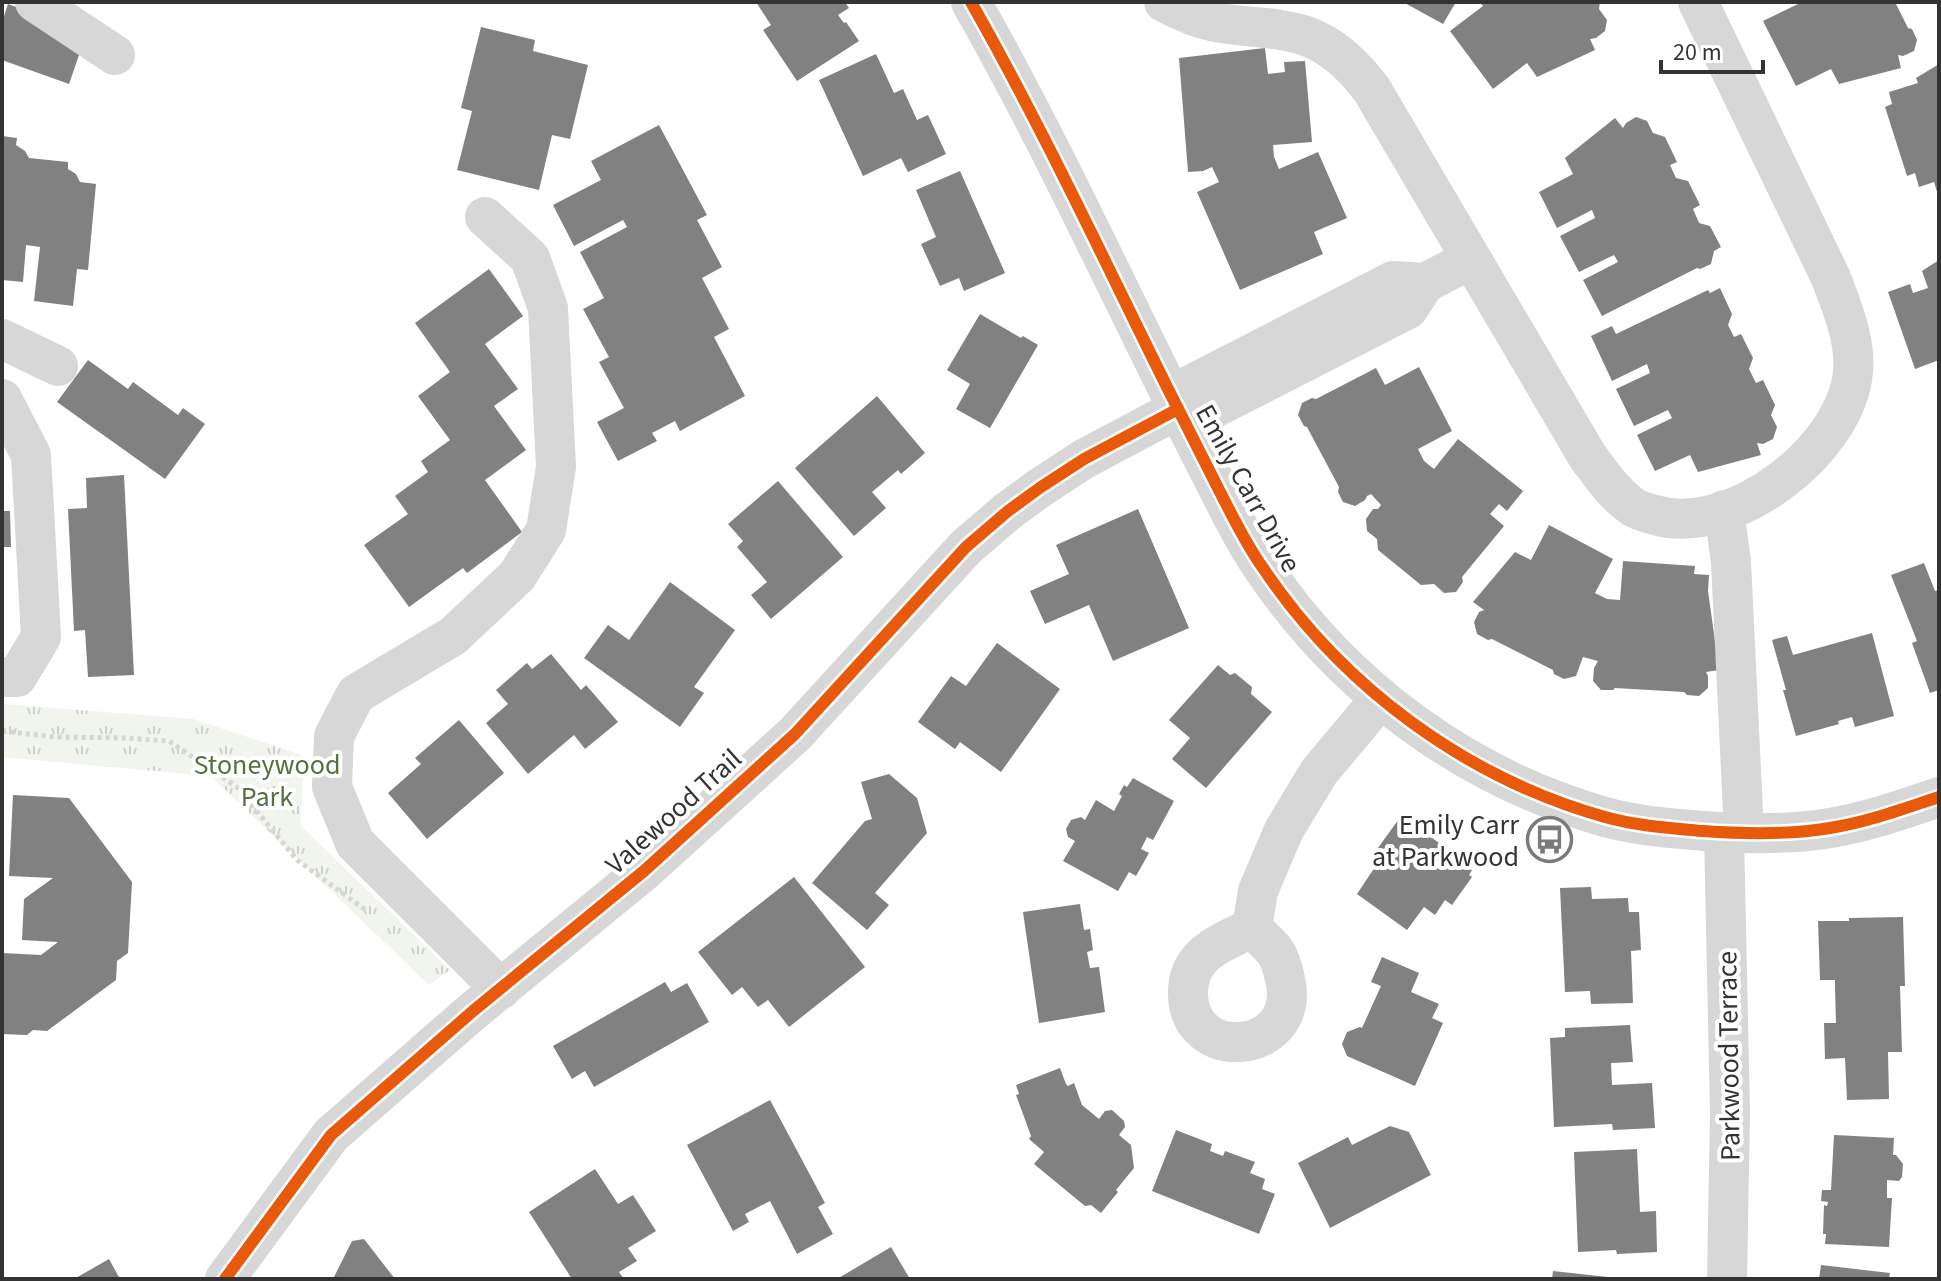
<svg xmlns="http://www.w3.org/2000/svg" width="1941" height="1281" font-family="'Source Sans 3',sans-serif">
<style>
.grass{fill:url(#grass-tufts)}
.building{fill:#818181}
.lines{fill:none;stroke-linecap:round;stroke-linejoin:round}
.path{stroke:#d6d6d6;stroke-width:5;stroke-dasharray:4 4;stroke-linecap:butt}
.minor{stroke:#d7d7d7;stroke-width:40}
.cycleway-casing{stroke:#fff;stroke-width:17}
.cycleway{stroke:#e8590c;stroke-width:12}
.labels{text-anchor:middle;stroke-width:8;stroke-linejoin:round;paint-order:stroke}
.street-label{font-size:28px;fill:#333;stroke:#fff}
.park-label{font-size:28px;fill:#56703f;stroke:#fff}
.poi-label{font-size:28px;fill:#333;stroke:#fff;text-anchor:end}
</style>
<defs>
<pattern id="grass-tufts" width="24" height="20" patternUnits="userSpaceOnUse" patternTransform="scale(2)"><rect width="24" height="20" fill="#f1f5ed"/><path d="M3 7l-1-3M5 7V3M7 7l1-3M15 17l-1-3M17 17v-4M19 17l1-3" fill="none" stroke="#cfd2cc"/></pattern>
</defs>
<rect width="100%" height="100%" fill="#fff"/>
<!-- grass -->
<path class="grass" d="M2,704l191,15 112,37 -5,69 150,145 -21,15 -218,-209 -209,-19z"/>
<!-- building -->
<path class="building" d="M756,2h89l4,6 -11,7 6,8 2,-1 13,19 -62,40 -34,-51 8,-5z
M1403,2h53l-13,22z
M1480,2h120l-1,7 8,11 -2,11 -9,7 -6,1 5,11 -58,27 -10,-14 -34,26 -43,-58 33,-25z
M1797,2h98l13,26 4,1 5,11 -3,11 -11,5 -5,-1 3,13 -62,16 -8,-15 -35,17 -33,-65 35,-17z
M8,4l79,28 -18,52 -67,-24v-38z
M481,27l54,13 -2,11 55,14 -18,74 -18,-4 -13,55 -82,-20 15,-59 -11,-3z
M1265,48l3,26 17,-2 -1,-10 21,-1 7,81 -39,3 1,12 5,12 39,-17 29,66 -33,14 9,22 -83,36 -43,-98 22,-10 -7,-15 -9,4 -15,1 -9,-114z
M876,54l18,39 9,-4 14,31 11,-5 18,39 -38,18 -7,-14 -38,18 -44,-96z
M1939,64v131h-1l-4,-13 -15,5 -4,-14 -8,3 -22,-69 7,-3 -3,-12 29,-9 -2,-5z
M1636,117l11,4 6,12 12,4 12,25 -7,3 6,13 12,3 12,24 -7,4 6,14 11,3 11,21 -7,4 -3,13 -11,5 -3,-1 -95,48 -19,-36 35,-18 -4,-7 -35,17 -19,-36 35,-18 -3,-8 -35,18 -18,-36 34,-18 -8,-16 50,-40 8,10 3,-5z
M659,125l48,90 -10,5 25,47 -20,11 27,51 -15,8 31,59 -65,35 -5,-10 -23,12 5,8 -39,20 -21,-39 27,-14 -25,-46 10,-5 -26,-48 21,-11 -24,-46 47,-25 -4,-7 -49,26 -21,-41 48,-25 -10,-19z
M2,136l15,2 -1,7 9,6 4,7 39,4v7l8,5 4,8 16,2 -8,86 -11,-1 -4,37 -39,-5 6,-54 -14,-2 -3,37 -21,-2z
M960,171l45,102 -41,18 -5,-13 -19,8 -19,-42 15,-7 -20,-47z
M1939,260v100l-24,9 -27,-77 22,-8 3,9 15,-5 -6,-17z
M489,269l34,47 -38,28 33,45 -24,17 32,44 -41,30 37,52 -55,41 -4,-5 -54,39 -45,-62 44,-31 -13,-18 33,-24 -7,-11 29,-21 -32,-44 32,-24 -35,-49z
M1720,288l12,26 -4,11 6,12 7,-3 12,24 -4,11 7,14 7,-3 12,25 -4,10 6,12 -4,12 -10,5 -6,-1 4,12 -63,17 -8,-17 -35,16 -18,-36 35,-17 -4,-8 -34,16 -18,-37 34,-16 -3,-9 -35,17 -21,-45 21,-10 4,8 92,-44 2,3z
M980,314l41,24 2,-2 15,9 -48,83 -34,-19 14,-25 -23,-14z
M88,360l40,29 5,-7 45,33 5,-7 22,16 -40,55 -108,-77z
M1419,367l33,64 -34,18 6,12 10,8 24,-30 65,52 -16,20 -8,-7 -9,10 14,12 -42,51 1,5 -7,10 -12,1 -10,-9 -13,1 -43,-35 -1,-11 -10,-8 -1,-12 7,-10h5l3,-4 -10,-11 -4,2 -2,4 -10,6 -12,-4 -5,-10 1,-5 -32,-60 -3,-1 -6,-11 4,-12 10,-5 4,1 60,-31 9,17z
M877,396l48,57 -24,21 -3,-4 -26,22 14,16 -32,28 -59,-68z
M124,475l10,200 -46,2 -3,-47 -11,1 -6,-122 19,-1 -1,-30z
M778,481l65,76 -72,62 -20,-24 16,-13 -30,-35 6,-6 -15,-17z
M1138,509l51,119 -76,33 -24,-56 -44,19 -15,-33 39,-17 -13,-29z
M2,511h8l1,36h-9z
M1549,525l64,34 -18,34 12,6 13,1 3,-39 72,5 -1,8 15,1 -1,16 11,79 -13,2 2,4v12l-9,8 -12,-1 -3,-3 -69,-4 -2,2h-12l-8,-9 1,-13 4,-7 -15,-4 -7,19 -12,3 -10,-5 -1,-4 -61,-31 -4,1 -11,-6 -3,-12 5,-10 5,-2 -11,-8 42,-50 16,8z
M1924,563l11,28 4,-1v100l-9,3 -18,-50 5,-2 -26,-66z
M670,582l65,48 -41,57 10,6 -24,34 -96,-69 24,-33 21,15z
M1872,633l22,83 -39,11 -3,-10 -14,4 1,3 -43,12 -13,-46h3l-14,-50 15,-4 6,19z
M997,643l63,46 -59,83 -41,-30 -5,7 -37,-27 33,-46 15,10z
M551,654l30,36 5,-5 32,37 -33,27 -11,-14 -46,39 -42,-51 22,-19 -12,-14 31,-27 5,6z
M1218,665l12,10 5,-2 17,14 -1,7 21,18 -66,76 -34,-29 18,-21 -21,-18z
M459,720l45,53 -77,66 -39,-46 33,-29 -6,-6z
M889,774l28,24 10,35 -52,60 14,12 -22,25 -55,-47 53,-62 7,-2 -11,-37z
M1133,778l41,23 -21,39 -6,-3 -6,12 8,4 -13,23 -7,-4 -11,19 -55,-30 12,-20 -7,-4 -2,-8 5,-9 10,-3 4,3 11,-20 18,11 8,-15 -3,-2 5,-9 3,2z
M13,795l56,3 63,84 -4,71 -11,8 -1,19 -69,51 -14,-1 -6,5 -25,-1v-81l39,2 17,-13 -36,-2 2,-41 29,-21 -44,-2z
M1401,816l58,41 -1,2 14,11 -3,5 3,2 -20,28 -7,-5 -10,15 -11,-8 -17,23 -50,-36 20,-30 -7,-5z
M794,877l71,90 -76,60 -21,-27 -10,7 -16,-20 -10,8 -34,-43z
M1591,887l1,12 36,-1 1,14h10l2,38 -10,1 2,52 -42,1 -1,-13 -25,1 -5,-104z
M1080,904l4,26 6,-1 3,21 -6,2 3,16 9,-1 6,45 -66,11 -16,-111z
M1903,917l2,69h-5l2,66h-14l1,47 -42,1 -2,-42 -20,1 -1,-36h12l-1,-35v-8h-15l-2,-59h31v-3z
M1382,957l37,16 -8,19 28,12 -7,14 11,5 -28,63 -68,-30 -5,-12 5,-12 13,-5 2,1 19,-42 -10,-4z
M665,982l6,10 16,-9 22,39 -115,65 -9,-16 -13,8 -19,-33z
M1630,1025l3,37 -22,1 1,22 40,-2 3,45 -42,2 -1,-6 -58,3 -4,-89 15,-1v-9z
M1060,1068l6,16 2,2 6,-3 8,22 17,14 6,-8 7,-1 12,11 1,6 -6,8 12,10 3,23 -18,22 2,2 -17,21 -10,-8 -6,1 -51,-42 10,-12 -15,-13 2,-3 -15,-41 3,-1 -3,-9z
M770,1100l55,103 -7,4 15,27 -36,20 -27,-53 -25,13 4,8 -16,9 -46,-86z
M1390,1126l19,6 22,43 -101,53 -32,-65 50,-26 4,8z
M1176,1130l36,14 -2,7 13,5 2,-5 30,11 -5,11 15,6 -3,10 13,5 -16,40 -107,-43z
M1834,1135l60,3 -1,17h3l7,9 -1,13 -3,4 -12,-1v18h5l-3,49 -64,-3 1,-10h-3l1,-29 3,1 1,-4 -7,-1 1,-11h9z
M1637,1149l3,63 16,-1 1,41 -40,2 -1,-4 -38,2 -4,-100z
M595,1169l23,35 15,-9 23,36 -28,17 9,13 -18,11 5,7h-52l-43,-67z
M364,1239l31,40h-62l19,-38z
M891,1247l19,32h-73z
M109,1259l11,20h-46z
M1821,1265l69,8 -1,6h-70z
M1553,1271l55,6v2h-56z"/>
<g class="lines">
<!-- path -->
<path class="path" d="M2,731l53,6 70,1 44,3 68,46 60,73 70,51"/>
<!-- minor -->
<path class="minor" d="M35,2l80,53
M971,2c71,125 132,256 196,385 17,34 34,67 51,101 14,27 27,55 45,80 80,119 203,210 342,249 32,9 65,11 98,14 42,3 86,4 127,-3 38,-6 73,-19 109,-31
M1164,2c17,9 32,16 51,20 30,6 62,4 91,14 28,10 49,31 66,54l216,367c13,17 26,37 45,50 6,4 15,6 22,8 77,23 191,-65 198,-143 3,-32 -11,-64 -22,-94l-133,-276
M485,217l45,41 18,50 8,159 -10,63 -29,46 -64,60 -97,58 -22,42 -2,51 23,56 146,146
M2,339l56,27
M1171,395l222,-114 32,2 46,-24
M2,399l29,56 10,182 -24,40h-15
M1185,423l223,-114 17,-26
M1724,510l7,52 13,271
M1724,833l6,280 -3,166
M1252,928c7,7 15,14 22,22 7,9 10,23 12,34 12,70 -97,81 -98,10 -1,-40 33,-51 64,-66z
M1252,928l6,-37 26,-61 35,-58 62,-74
M225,1279l106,-144 142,-124 171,-140 151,-137 171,-187 42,-36 33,-24 43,-28 94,-50"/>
<defs>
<path id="cycleway" d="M971,2c71,125 132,256 196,385 17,34 34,67 51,101 14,27 27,55 45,80 80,119 203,210 342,249 32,9 65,11 98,14 42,3 86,4 127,-3 38,-6 73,-19 109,-31
M225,1279l106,-144 142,-124 171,-140 151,-137 171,-187 42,-36 33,-24 43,-28 94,-50"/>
</defs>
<!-- cycleway casing -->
<use href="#cycleway" class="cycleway-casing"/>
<!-- cycleway -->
<use href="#cycleway" class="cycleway"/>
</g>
<!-- icons -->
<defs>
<symbol id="bus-ring" viewBox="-11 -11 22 22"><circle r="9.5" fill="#fff" stroke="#7a7a7a" stroke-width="1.5"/><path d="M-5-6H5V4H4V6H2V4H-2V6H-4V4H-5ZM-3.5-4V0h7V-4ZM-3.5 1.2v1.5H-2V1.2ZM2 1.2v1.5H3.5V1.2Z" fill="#7a7a7a"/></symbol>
</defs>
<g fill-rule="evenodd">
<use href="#bus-ring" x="1524" y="814" width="51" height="51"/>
</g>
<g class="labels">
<!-- street labels -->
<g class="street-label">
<text transform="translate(1249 488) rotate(61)" y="10">Emily Carr Drive</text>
<text transform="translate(673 811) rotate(-42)" y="10">Valewood Trail</text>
<text transform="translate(1728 1056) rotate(-91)" y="10">Parkwood Terrace</text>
</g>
<!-- park labels -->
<g class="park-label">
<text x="267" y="774">Stoneywood<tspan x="267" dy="32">Park</tspan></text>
</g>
<!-- poi labels -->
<g class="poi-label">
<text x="1519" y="834">Emily Carr<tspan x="1519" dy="32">at Parkwood</tspan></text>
</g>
</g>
<!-- border -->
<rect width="1941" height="1281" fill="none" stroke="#333333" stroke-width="8"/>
<!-- scale -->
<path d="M1661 60v12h102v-12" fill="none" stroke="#333333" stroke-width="4"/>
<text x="1673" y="60" font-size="24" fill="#333333" stroke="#ffffff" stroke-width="6" paint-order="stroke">20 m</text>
</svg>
